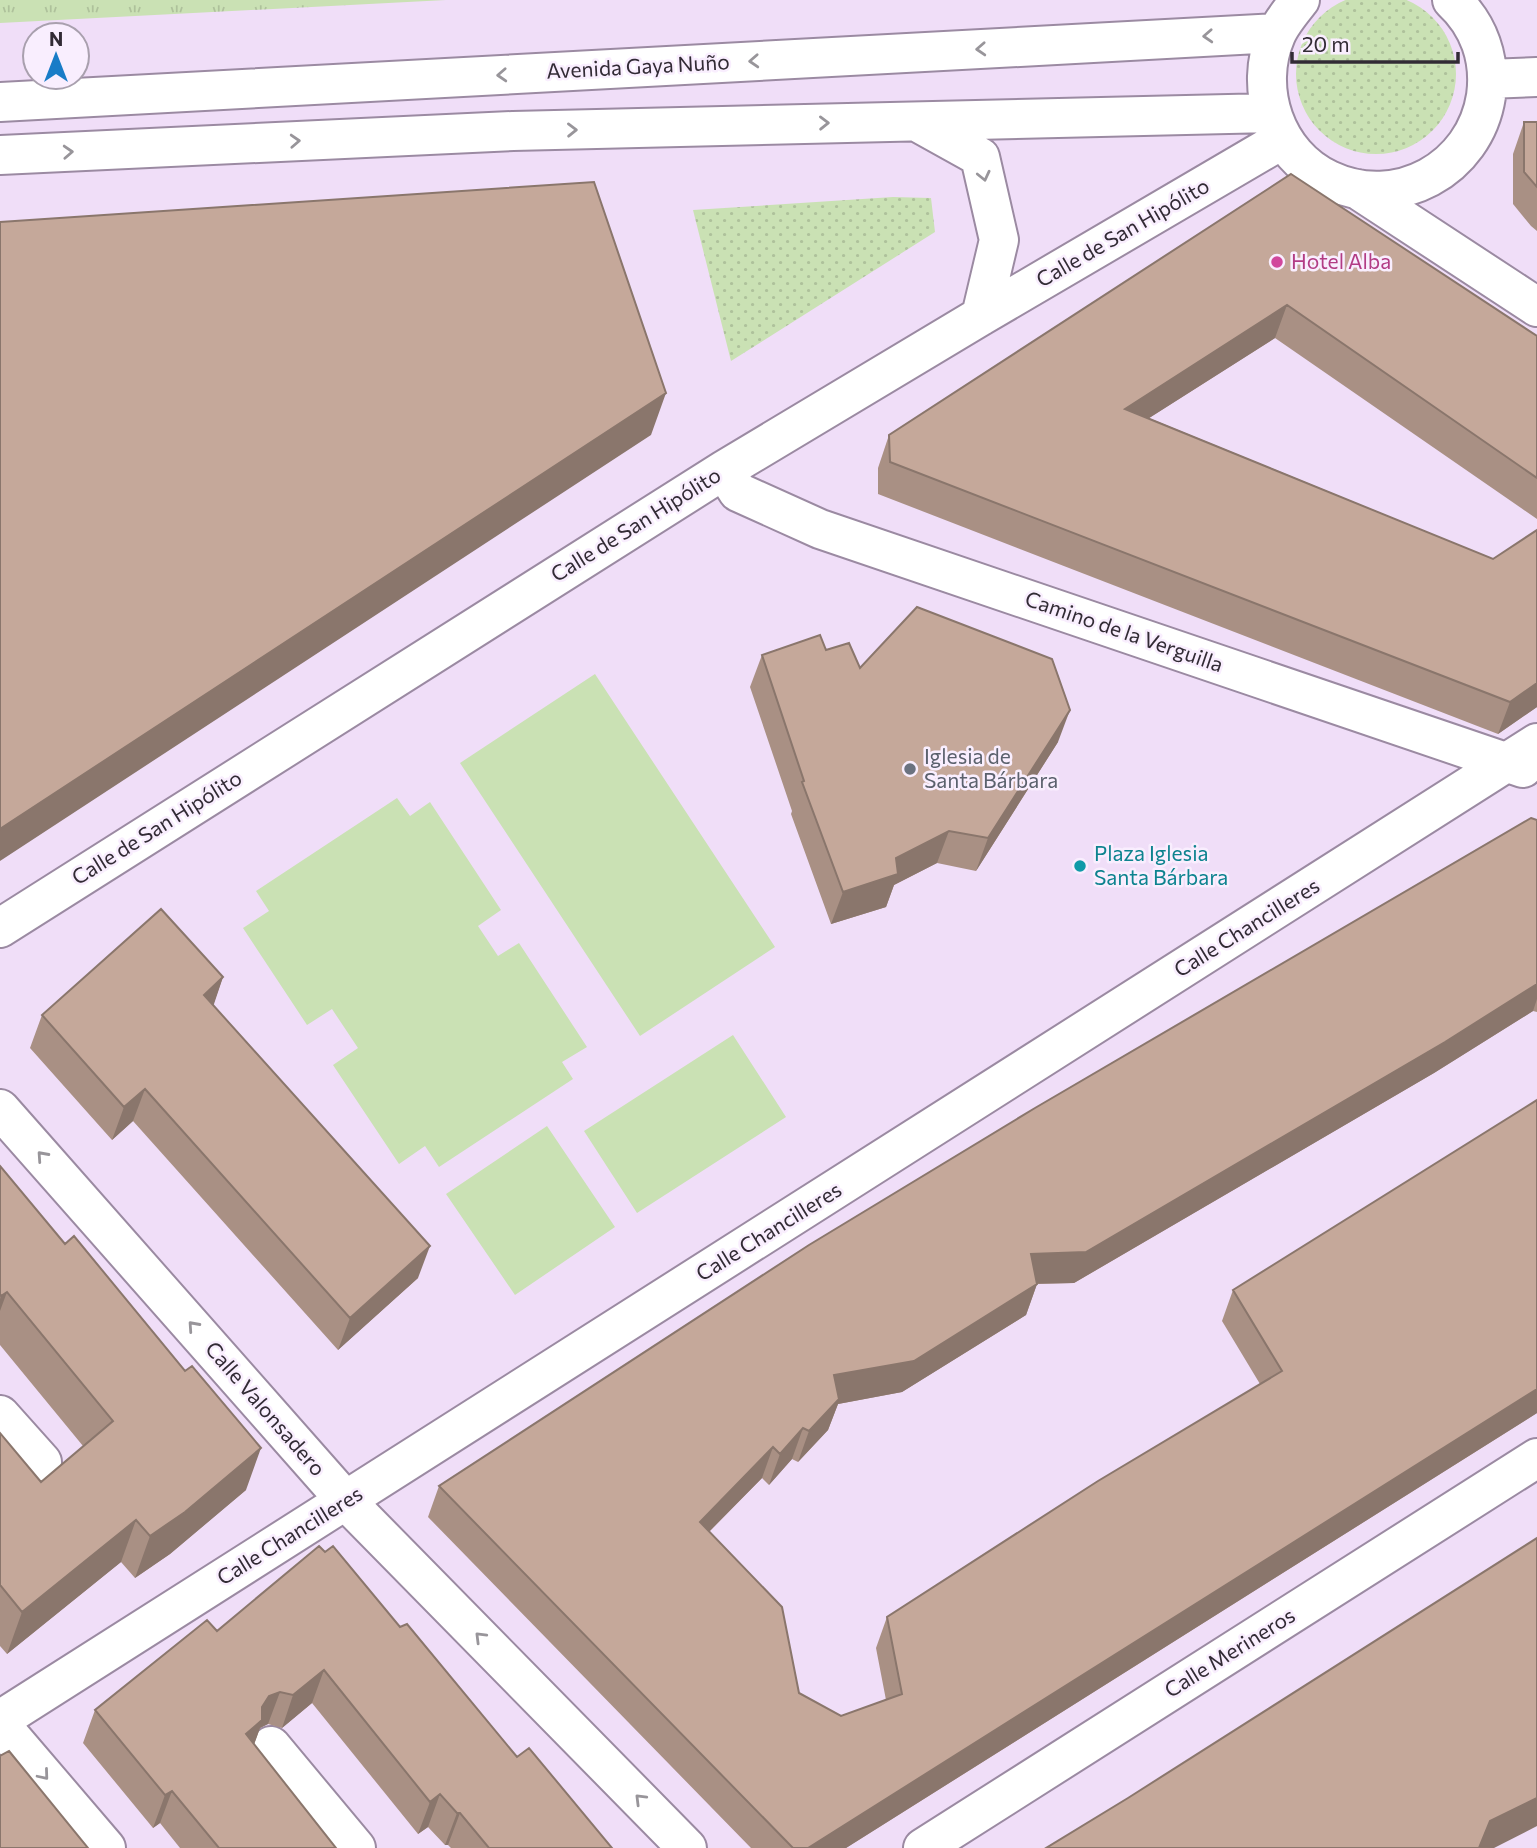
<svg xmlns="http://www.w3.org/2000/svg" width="1537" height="1848" font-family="Commissioner,sans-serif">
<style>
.grass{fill:#cae1b4}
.park{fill:url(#park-tufts)}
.garden{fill:url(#garden-dots)}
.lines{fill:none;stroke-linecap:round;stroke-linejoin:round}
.minor-casing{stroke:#9b8aa2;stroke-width:42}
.minor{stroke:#fff;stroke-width:38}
.wall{fill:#a99084}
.shaded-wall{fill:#8a766c}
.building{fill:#c5a89a;stroke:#8a766c;stroke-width:2}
.oneway{stroke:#98959a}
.hotel-dot{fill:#d1479c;stroke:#f9eefe;stroke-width:2.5}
.worship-dot{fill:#6b7280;stroke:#f9eefe;stroke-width:2.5}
.culture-dot{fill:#0f9aa8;stroke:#f9eefe;stroke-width:2.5}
.labels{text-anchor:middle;stroke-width:5;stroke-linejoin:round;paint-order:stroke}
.street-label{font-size:21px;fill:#322b35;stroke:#f9eefe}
.hotel-label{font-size:21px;fill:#b23c85;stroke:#f9eefe;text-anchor:start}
.worship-label{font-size:21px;fill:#5b616d;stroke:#f9eefe;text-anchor:start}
.culture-label{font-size:21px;fill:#0d838f;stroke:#f9eefe;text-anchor:start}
</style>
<defs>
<pattern id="park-tufts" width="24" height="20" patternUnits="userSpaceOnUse" patternTransform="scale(1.75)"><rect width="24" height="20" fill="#cae1b4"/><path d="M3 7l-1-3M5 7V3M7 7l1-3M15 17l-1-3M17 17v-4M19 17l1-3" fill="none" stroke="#aec19b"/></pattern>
<pattern id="garden-dots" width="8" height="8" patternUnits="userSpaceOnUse" patternTransform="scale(1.75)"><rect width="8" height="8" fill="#cae1b4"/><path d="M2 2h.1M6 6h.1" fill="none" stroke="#aec19b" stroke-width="1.8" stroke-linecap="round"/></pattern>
</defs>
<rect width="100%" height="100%" fill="#f0def8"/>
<!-- grass -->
<path class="grass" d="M595,674l180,273 -135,89 -180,-273z
M397,798l13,18 20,-14 71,108 -23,16 20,30 21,-13 68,104 -25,15 11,17 -134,88 -14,-21 -26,18 -66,-99 25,-17 -26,-39 -25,16 -64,-97 26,-17 -13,-20z
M733,1035l53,82 -149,96 -53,-82z
M547,1126l68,101 -100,68 -69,-101z"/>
<!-- park -->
<path class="park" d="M0,0h446l-446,23z"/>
<!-- garden -->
<path class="garden" d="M1296 74a80 80 0 1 1 160 0a80 80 0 1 1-160 0Z
M893,197l38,1 4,34 -204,129 -38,-151z"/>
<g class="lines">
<defs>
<path id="minor" d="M1300,0c-8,10 -19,23 -24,35 -23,53 -1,120 53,145 68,32 146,-11 157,-84 5,-37 -7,-71 -34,-96
M1488,79l49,-2
M0,102l1277,-69
M917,122l63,35 19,83 -18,76
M0,155l513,-24 758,-18
M1357,189l180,118
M724,470l14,22 82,37 703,239
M0,928l724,-458 257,-154 302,-177
M0,1109l346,392 341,347
M0,1415l42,47
M0,1720l1537,-977
M0,1724l106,124
M271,1746l85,102
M923,1848l614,-390"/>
</defs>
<!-- minor casing -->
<use href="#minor" class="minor-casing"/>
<!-- minor -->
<use href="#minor" class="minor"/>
</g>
<!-- wall -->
<path class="wall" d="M1524,122h13v109l-6,-5 -18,-22v-50z
M1291,174l246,162v183l-262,-181 -126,80 344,141 44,-29v177l-39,27 -620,-240v-26l11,-33z
M826,650l34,18 198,74 -82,129 -39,-8 -43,22 -8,22 -55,17 -40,-110 1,-3 -42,-124 12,-32z
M1537,820v192l-4,-1 -99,62 -360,210 -37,1 -11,31 -124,77 -64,12 -10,26 -30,32 -6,-3 -23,26 -7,-7 -53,54 90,161 42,23 45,-16 -10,-52 11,-31 373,-233 -38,-63 11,-31 304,-190v313l-691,435h-95l-323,-331 11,-31z
M223,977l-10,28 205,273 -80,72 -205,-229 -21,19 -82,-92 12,-33z
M0,1166l246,324 -76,64 -35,24 -14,-16 -114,92 -7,-8v-213l41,49 42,-36 -83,-101z
M400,1627l117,130 95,91h-161l-3,-3h-3l-17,-18 -10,7 -106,-131 -30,25 -14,-4 -8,4 -6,16 82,104h-156l-20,-25 -7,5 -70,-85 12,-33 122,-79z"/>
<!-- shaded-wall -->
<path class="shaded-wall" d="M1287,305l-12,33 -162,103 12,-32z
M666,393l-15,42 -651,426v-32z
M1537,683v24l-39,27 12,-32z
M1070,710l-12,32 -82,129 12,-33z
M949,831l-12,32 -43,22 -8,22 -55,17 12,-32 53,-34z
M223,977l-11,33 -8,-15z
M1537,984v15l-4,12 -99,62 -360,210 -55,1 12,-30z
M145,1089l-12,32 -21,19 12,-33z
M430,1246l-12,32 -80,72 12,-32z
M1037,1284l-11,31 -124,77 -64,12 -10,26 -30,32 11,-31 25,-56z
M7,1292l-7,19v-12l1,-3z
M1537,1389v24l-691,435h-38z
M803,1428l-11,31 -23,26 11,-31z
M773,1447l-11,31 -74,75 12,-31z
M261,1448l-15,42 -76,64 -35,24 15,-42z
M136,1520l-15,42 -114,92 15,-42z
M324,1670l-12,33 -30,25 11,-33z
M280,1692l-12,32 -8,4 -9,25 -5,-19 23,-38z
M172,1791l-12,32 -7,5 12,-33z
M440,1794l-12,33 -10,7 12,-32z
M1537,1798v28l-43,22h-15l11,-27z
M457,1813h3l-12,32h-3z"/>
<!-- building -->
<path class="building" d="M1524,122h13v65l-13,-15z
M1291,174l246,162v142l-250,-173 -162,104 368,150 44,-29v153l-27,19 -620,-240 -1,-27z
M594,182l72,211 -666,436v-607z
M917,607l135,52 18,51 -82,128 -39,-7 -53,27 2,16 -55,18 -41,-110 2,-1 -42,-126 58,-20 6,15 23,-7 11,25z
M1531,818l6,2v164l-92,58 -359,210 -55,2 6,30 -123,77 -80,14 5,24 -30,32 -6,-3 -23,26 -7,-7 -73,75 82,85 17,86 42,23 61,-22 -15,-77 211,-136 184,-110 -49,-81 304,-190v289l-729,459h-15l-354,-362 370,-241 226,-137z
M161,909l62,68 -19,18 226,251 -80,72 -205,-229 -21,18 -82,-92z
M0,1166l65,78 9,-8 111,135 7,-5 69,82 -76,64 -35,24 -14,-16 -114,92 -22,-27v-152l41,49 72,-61 -106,-129 -6,4 -1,-2z
M1537,1538v260l-47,23 -11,27h-433l82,-50z
M319,1546l6,6 8,-6 67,81 7,-3 110,133 12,-9 83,100h-123l-29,-35h-3l-17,-19 -10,8 -106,-132 -31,25 -13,-3 -11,4 -7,11v13l-16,14 90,114h-117l-47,-57 -7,4 -70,-85 112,-90 10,11z
M9,1751l79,97h-88v-92z"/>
<!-- one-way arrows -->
<defs><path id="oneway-chevron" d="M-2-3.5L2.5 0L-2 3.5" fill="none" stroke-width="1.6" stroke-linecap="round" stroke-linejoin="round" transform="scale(1.75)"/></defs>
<g class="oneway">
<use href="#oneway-chevron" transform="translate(1208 36) rotate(177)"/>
<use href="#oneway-chevron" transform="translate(981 49) rotate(177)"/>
<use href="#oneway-chevron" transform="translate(754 61) rotate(177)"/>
<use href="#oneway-chevron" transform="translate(502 75) rotate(177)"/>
<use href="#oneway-chevron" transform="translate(824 123) rotate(-1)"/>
<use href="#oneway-chevron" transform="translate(572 130) rotate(-1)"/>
<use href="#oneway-chevron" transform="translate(295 141) rotate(-3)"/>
<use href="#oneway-chevron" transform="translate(68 152) rotate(-3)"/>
<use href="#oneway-chevron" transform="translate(984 176) rotate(77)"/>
<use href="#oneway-chevron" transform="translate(42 1156) rotate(-132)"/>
<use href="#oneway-chevron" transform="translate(193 1326) rotate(-132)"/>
<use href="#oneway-chevron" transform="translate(480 1637) rotate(-135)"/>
<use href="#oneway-chevron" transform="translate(44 1775) rotate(50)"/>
<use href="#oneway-chevron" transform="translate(640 1799) rotate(-135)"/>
</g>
<!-- markers -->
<circle class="hotel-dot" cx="1277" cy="262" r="7"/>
<circle class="worship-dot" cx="910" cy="769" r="7"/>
<circle class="culture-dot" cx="1080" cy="866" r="7"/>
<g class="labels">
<!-- street labels -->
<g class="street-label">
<text transform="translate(638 67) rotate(-3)" y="7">Avenida Gaya Nuño</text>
<text transform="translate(1123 233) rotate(-30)" y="7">Calle de San Hipólito</text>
<text transform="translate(636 525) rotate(-32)" y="7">Calle de San Hipólito</text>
<text transform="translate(1124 632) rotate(19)" y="7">Camino de la Verguilla</text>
<text transform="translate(157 828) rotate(-32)" y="7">Calle de San Hipólito</text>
<text transform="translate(1247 928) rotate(-32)" y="7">Calle Chancilleres</text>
<text transform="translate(769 1232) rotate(-32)" y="7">Calle Chancilleres</text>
<text transform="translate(265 1409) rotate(49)" y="7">Calle Valonsadero</text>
<text transform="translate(290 1536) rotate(-32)" y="7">Calle Chancilleres</text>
<text transform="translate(1230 1653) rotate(-32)" y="7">Calle Merineros</text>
</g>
<!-- hotel labels -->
<g class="hotel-label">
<text x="1291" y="269">Hotel Alba</text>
</g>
<!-- worship labels -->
<g class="worship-label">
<text x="924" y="764">Iglesia de<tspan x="924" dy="24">Santa Bárbara</tspan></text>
</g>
<!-- culture labels -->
<g class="culture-label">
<text x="1094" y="861">Plaza Iglesia<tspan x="1094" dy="24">Santa Bárbara</tspan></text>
</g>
</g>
<!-- north arrow -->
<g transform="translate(56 56)"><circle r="33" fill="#f9eefe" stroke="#a9a0ae" stroke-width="2"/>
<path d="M0-5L12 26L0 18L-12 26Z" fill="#197cc7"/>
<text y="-10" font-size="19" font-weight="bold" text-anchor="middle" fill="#322b35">N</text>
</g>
<!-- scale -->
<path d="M1292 52v10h166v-10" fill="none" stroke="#322b35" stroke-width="3.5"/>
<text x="1302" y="52" font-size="21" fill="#322b35" stroke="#f9eefe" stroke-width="5" paint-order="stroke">20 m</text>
</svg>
